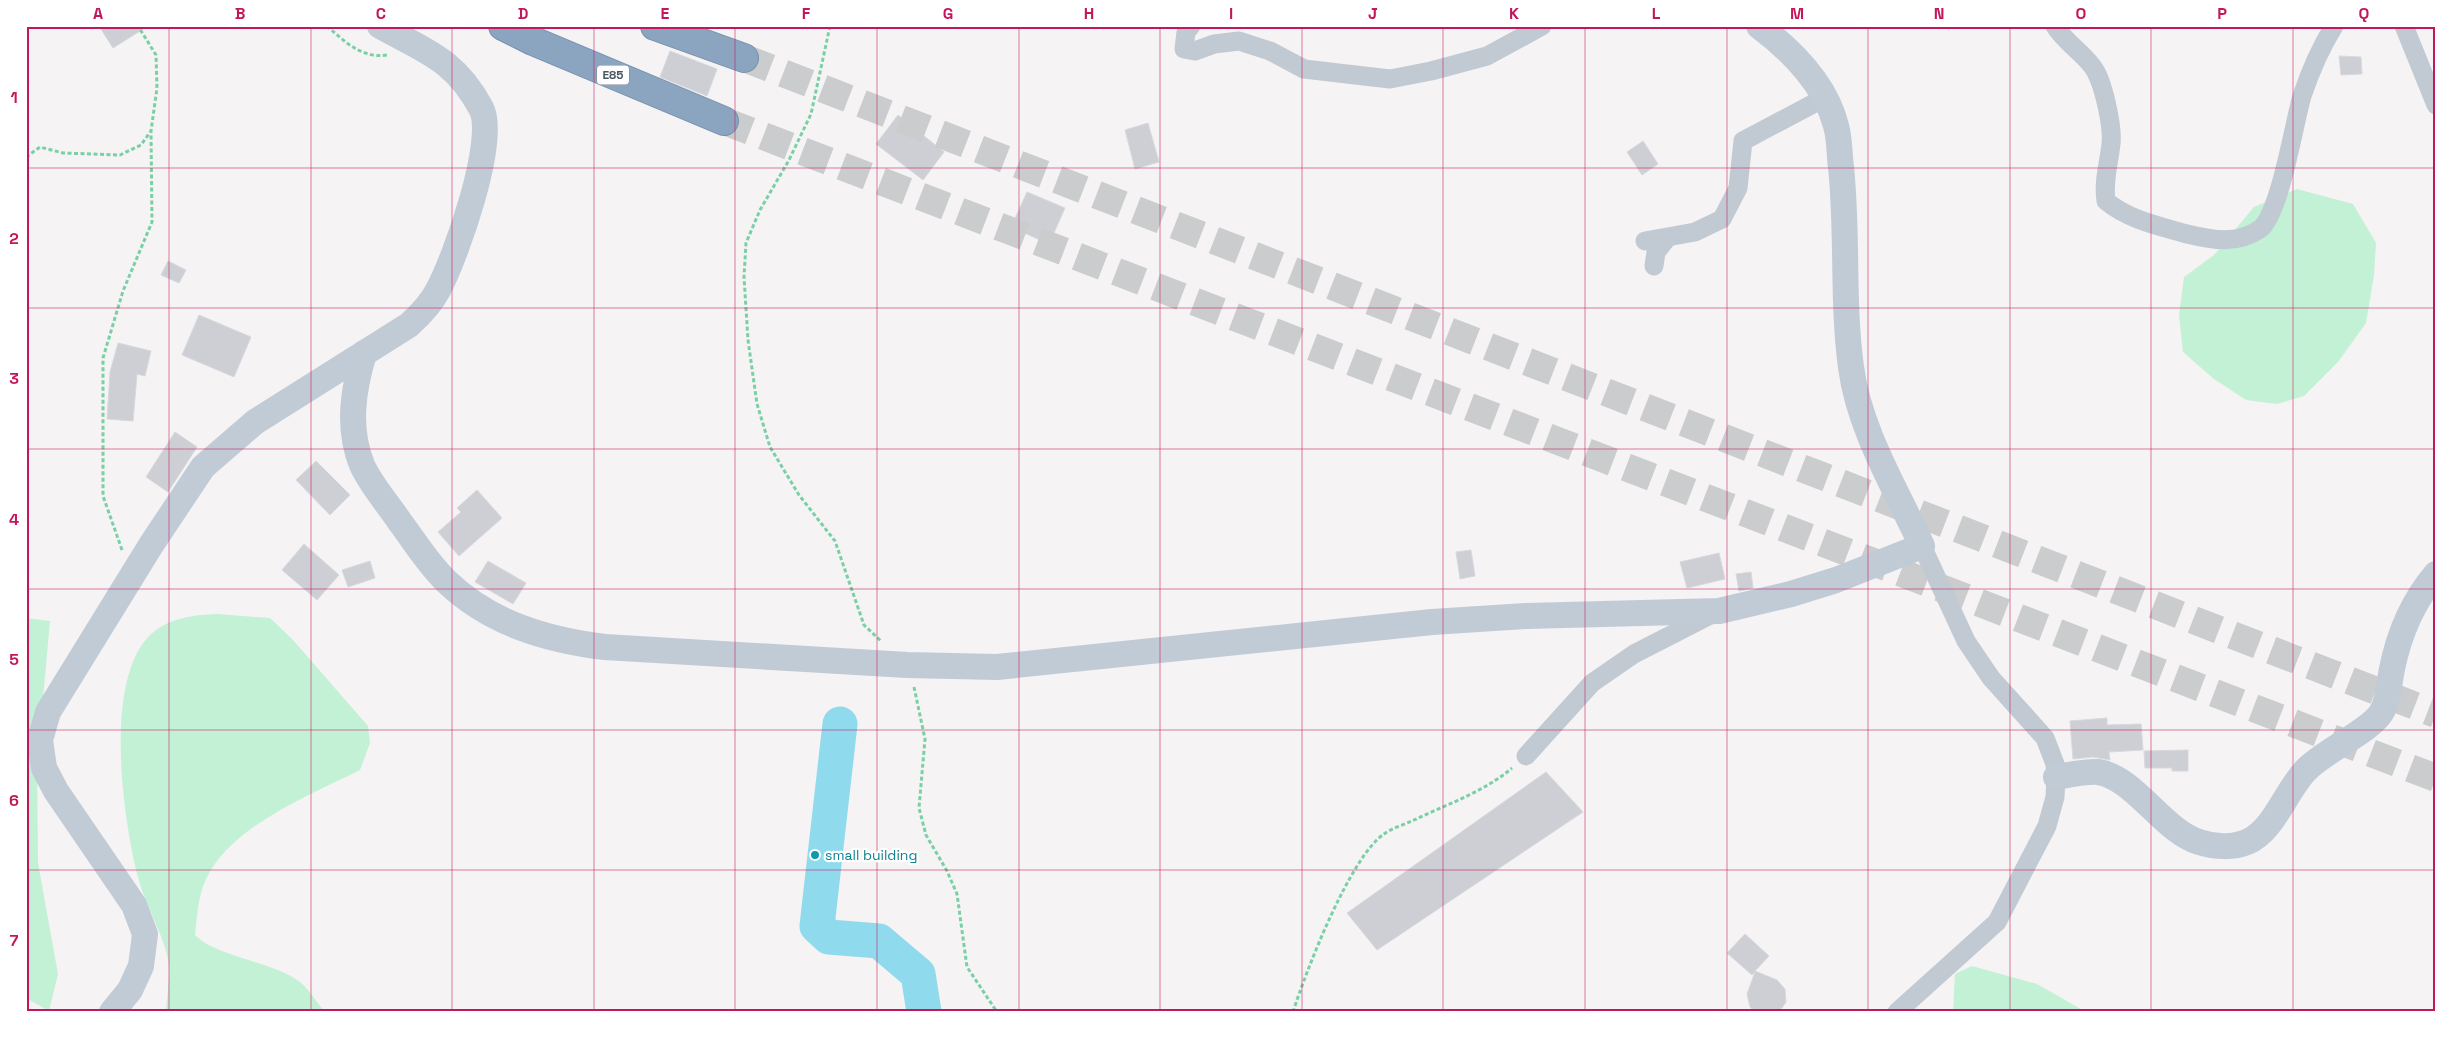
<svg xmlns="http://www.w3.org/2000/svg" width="2462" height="1038" font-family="'Space Grotesk',sans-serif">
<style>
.green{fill:#c3f1d5}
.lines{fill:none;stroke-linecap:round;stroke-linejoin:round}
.river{stroke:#90daee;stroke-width:35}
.building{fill:#cdcfd5;stroke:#d7d9de}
.highway-tunnel{stroke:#caccce;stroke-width:28;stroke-dasharray:28 14;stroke-linecap:butt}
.highway-casing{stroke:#7690ad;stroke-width:30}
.path{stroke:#7ad0a6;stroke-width:3;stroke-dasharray:4 2.5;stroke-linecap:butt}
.street{stroke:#c1cad2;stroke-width:19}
.secondary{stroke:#c1cbd6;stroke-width:26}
.highway{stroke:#8ba5c1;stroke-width:28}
.grid{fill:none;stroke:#c2185b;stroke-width:1;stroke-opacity:0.55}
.culture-dot{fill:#0f9aa8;stroke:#fff;stroke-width:2}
.labels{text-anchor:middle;stroke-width:4.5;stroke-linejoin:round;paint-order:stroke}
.shield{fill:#fff;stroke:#808990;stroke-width:1}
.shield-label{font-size:12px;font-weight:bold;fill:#4a5661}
.culture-label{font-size:14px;fill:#0d838f;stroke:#fff;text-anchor:start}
.neatline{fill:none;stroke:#c2185b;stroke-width:2}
.grid-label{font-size:16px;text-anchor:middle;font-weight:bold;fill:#c2185b}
</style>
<rect width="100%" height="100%" fill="#f5f3f3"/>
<!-- green -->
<path class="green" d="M2297,189l56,15 23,39 -2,32 -8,48 -28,39 -34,34 -27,8 -31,-4 -32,-21 -31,-27 -4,-37 5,-38 30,-22 40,-48z
M217,614l53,4 23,22 75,86 2,17 -10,27c-50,25 -129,56 -154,109 -8,17 -9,37 -11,56 21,22 77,26 105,47 9,7 17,21 25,30h-159c1,-16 5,-38 2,-53 -6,-28 -23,-54 -30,-82 -15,-57 -37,-207 18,-247 18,-13 40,-15 61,-16z
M26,618l24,3 -13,143 1,99 20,111 -9,37 -23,-13z
M1972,966l65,18 49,28h-133l2,-38z"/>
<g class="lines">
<!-- river -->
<path class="river" d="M840,724l-23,202 12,11 50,4 39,33 6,38"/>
</g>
<!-- building -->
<path class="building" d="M99,26h49l-35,22z
M670,51l47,18 -10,27 -47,-19z
M2339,56l22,1 1,17 -21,1z
M898,115l46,37 -21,28 -47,-36z
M1148,123l11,39 -24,7 -10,-39z
M1643,141l15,23 -16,11 -15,-23z
M1027,192l38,16 -16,36 -38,-17z
M168,261l18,9 -7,13 -18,-8z
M199,315l52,22 -17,40 -52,-22z
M118,343l33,8 -6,25 -8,-2 -4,47 -26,-2 3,-47z
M175,432l22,15 -29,45 -22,-15z
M316,461l34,34 -20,20 -34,-35z
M477,490l25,28 -43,38 -21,-24 23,-20 -4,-4z
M304,544l35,31 -22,25 -35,-30z
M1471,550l4,26 -15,3 -4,-27z
M1719,553l6,26 -38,9 -7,-26z
M370,561l5,17 -27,9 -6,-17z
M488,561l38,22 -13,21 -38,-22z
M1751,572l2,16 -14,3 -3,-17z
M2107,718v7l34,-1 2,26 -34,2 1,8 -17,-3 -20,2 -3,-38z
M2188,750v21h-16v-3h-27l-1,-17z
M1546,772l37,40 -206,138 -30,-37z
M1745,934l24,22 -14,15 22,9 8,9 1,13 -7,10h-25l-4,-5 -3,-13 8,-22 -3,3 -25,-22z"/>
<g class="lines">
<!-- highway-tunnel -->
<path class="highway-tunnel" d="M744,58l1692,656
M724,121l1712,657"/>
<defs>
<path id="highway" d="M503,26l30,15 191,80
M655,26l89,32"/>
</defs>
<!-- highway casing -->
<use href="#highway" class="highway-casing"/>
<!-- path -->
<path class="path" d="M327,26c17,15 35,33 60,29
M830,26l-19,88 -22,46 -29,50 -14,33 -2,34 4,63 9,64 13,43 29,48 36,46 29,84 17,16
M26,157l14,-10 23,6 57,2 21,-10 10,-14 6,-43 -1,-33 -18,-29
M122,550l-19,-54v-138l20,-67 29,-69 -1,-91
M914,687l11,52 -6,69 7,27 21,36 10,23 10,73 30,45
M1293,1012c13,-41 57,-155 91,-178 8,-6 19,-9 28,-13 33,-16 72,-29 100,-53"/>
<!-- street -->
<path class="street" d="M1191,26l-5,6 -2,17 11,2 19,-7 25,-3 31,10 34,18 86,10 41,-8 56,-15 55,-30
M2055,26c11,18 33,30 41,46 8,15 17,55 15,72 -2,19 -8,37 -5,57 23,19 53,25 81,33 25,6 50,11 73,-5 20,-15 34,-106 42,-133 8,-24 19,-49 32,-70
M2404,26l32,79
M1645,241l50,-9 27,-13 16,-31 5,-47 81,-43
M1654,266l2,-14 12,-15
M1526,756l66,-73 42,-29 80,-41
M1897,1012l100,-90 50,-96 8,-29 1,-20 -1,-13 -10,-26 -54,-60 -25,-37 -44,-95"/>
<!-- secondary -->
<path class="secondary" d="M364,353c-11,37 -17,75 -2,112 9,20 26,39 38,57 15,20 28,42 47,60 43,41 99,58 158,65l302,18 90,2 435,-45 94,-6 193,-5 72,-17 45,-14 86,-34c-26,-57 -63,-116 -71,-179 -9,-66 -3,-133 -10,-200 -2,-13 -1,-28 -5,-41 -10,-41 -45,-76 -77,-100
M2056,777c13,-2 29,-6 42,-5 36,5 65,59 101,70 15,5 34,6 48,0 27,-11 39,-52 59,-72 17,-18 65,-40 75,-57 8,-12 8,-31 11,-44 7,-35 21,-68 44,-95
M112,1012l18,-22 11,-24 4,-32 -11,-29 -78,-114 -12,-23 -4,-28 8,-28 103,-167 52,-78 52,-45 154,-97c11,-10 22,-21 29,-35 17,-31 60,-151 43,-182 -26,-49 -56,-57 -101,-82"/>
<!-- highway -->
<use href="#highway" class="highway"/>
</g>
<!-- grid -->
<path class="grid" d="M169,26v986M311,26v986M452,26v986M594,26v986M735,26v986M877,26v986M1019,26v986M1160,26v986M1302,26v986M1443,26v986M1585,26v986M1727,26v986M1868,26v986M2010,26v986M2151,26v986M2293,26v986M26,168h2410M26,308h2410M26,449h2410M26,589h2410M26,730h2410M26,870h2410"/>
<!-- markers -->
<circle class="culture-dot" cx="815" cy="855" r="5"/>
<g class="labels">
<!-- shield labels -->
<rect class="shield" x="597" y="65.5" width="32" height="19" rx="4"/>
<g class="shield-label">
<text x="613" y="79">E85</text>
</g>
<!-- culture labels -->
<g class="culture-label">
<text x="825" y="860">small building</text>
</g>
</g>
<!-- border -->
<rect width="2462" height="1038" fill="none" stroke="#ffffff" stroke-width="55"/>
<rect x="28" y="28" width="2406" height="982" class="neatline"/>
<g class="grid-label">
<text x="98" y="19">A</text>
<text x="240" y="19">B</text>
<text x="381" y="19">C</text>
<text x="523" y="19">D</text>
<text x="665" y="19">E</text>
<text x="806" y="19">F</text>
<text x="948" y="19">G</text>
<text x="1089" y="19">H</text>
<text x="1231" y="19">I</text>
<text x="1373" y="19">J</text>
<text x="1514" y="19">K</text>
<text x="1656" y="19">L</text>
<text x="1797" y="19">M</text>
<text x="1939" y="19">N</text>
<text x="2081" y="19">O</text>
<text x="2222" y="19">P</text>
<text x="2364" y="19">Q</text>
<text x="14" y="103">1</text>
<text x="14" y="244">2</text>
<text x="14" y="384">3</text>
<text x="14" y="525">4</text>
<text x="14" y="665">5</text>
<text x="14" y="806">6</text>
<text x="14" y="946">7</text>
</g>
</svg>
